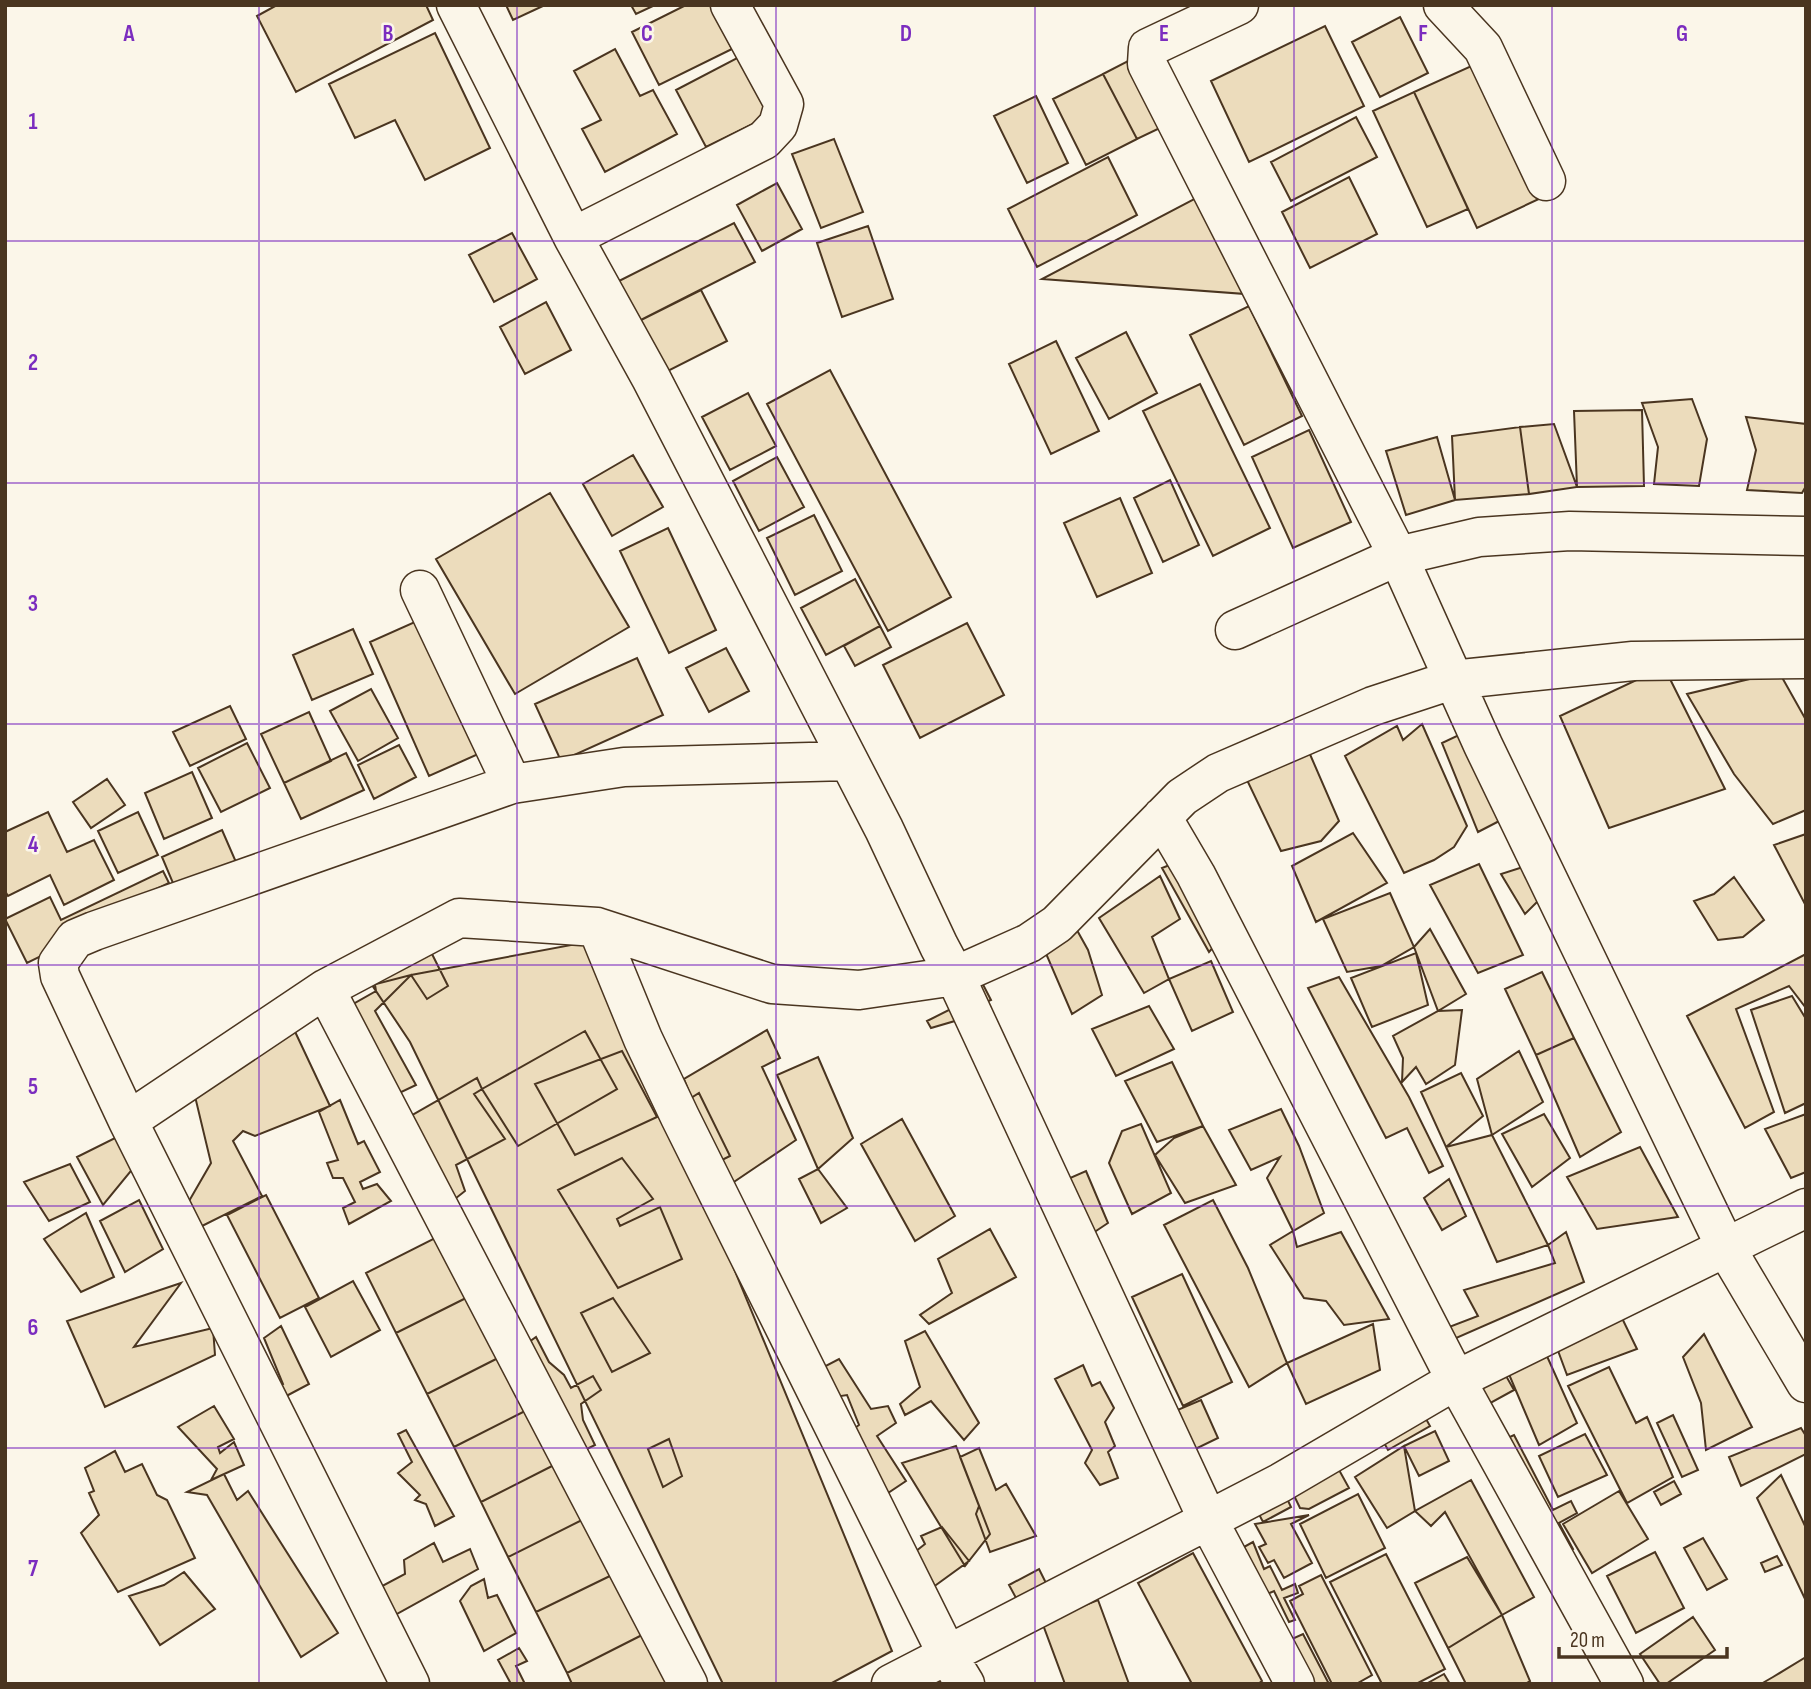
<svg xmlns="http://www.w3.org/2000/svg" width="1811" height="1689" font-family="'Sofia Sans Condensed',sans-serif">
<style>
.building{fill:#ecdcbc;stroke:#4a3520;stroke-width:2}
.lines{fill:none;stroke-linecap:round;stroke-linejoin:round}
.street-casing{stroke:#4a3520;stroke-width:41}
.street{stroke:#fbf6e9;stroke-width:38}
.grid{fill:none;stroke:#7b2cbf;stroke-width:2;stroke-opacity:0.55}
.grid-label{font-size:23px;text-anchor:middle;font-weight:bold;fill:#7b2cbf;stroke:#fbf6e9;stroke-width:5;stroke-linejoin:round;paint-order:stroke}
</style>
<rect width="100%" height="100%" fill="#fbf6e9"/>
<!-- building -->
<path class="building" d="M277,5h149l7,15 -137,72 -39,-76z
M506,5h39l-32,15z
M631,5h24l-19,9z
M686,5h25l21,44 -73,36 -27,-53z
M1400,17l28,56 -48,24 -28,-55z
M1325,26l39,80 -115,56 -38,-81z
M435,33l55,115 -65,32 -30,-60 -40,18 -26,-54z
M615,49l25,47 13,-6 24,44 -72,38 -23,-43 19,-9 -27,-49z
M739,57l30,59 -63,31 -30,-57z
M1128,61l34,66 -25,12 -34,-65z
M1478,63l63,135 -64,30 -63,-136z
M1103,74l34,65 -51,26 -33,-66z
M1414,92l54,117 -41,18 -54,-116z
M1036,96l32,67 -41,20 -33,-67z
M1356,117l21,40 -86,44 -20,-39z
M834,139l29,73 -42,16 -29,-74z
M1108,157l29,58 -100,52 -29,-58z
M1349,177l28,57 -67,34 -28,-56z
M777,183l25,46 -40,22 -25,-46z
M1198,197l48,97 -204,-15z
M734,223l21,39 -120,61 -20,-40z
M868,226l25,73 -51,18 -25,-74z
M512,233l25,46 -43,23 -25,-47z
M701,290l26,51 -67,34 -25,-52z
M546,302l25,48 -46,24 -25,-47z
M1249,306l53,110 -58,29 -54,-110z
M1126,332l31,61 -48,26 -33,-61z
M1056,341l43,90 -48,23 -42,-90z
M830,370l121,227 -63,34 -121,-227z
M1200,384l70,144 -57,28 -70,-145z
M748,393l28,53 -46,24 -28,-53z
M1692,399l15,40 -8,47 -45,-2 4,-37 -16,-44z
M1642,410l2,76 -67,1 -3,-76z
M1746,417l60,7v62l-4,7 -55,-3 9,-40z
M1554,424l23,63 -48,7 -9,-67z
M1520,427l9,67 -74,6 -3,-64z
M1309,430l42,92 -58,26 -41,-91z
M1437,437l18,63 -49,15 -20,-64z
M633,455l30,52 -51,29 -29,-52z
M777,457l27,50 -45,24 -26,-50z
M1170,480l29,65 -36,17 -29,-64z
M550,493l79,134 -114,67 -79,-135z
M1120,498l32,75 -55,24 -33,-74z
M814,515l28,56 -47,24 -28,-57z
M668,528l48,102 -47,23 -49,-102z
M855,579l25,47 -54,29 -25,-47z
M426,617l59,134 -56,25 -59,-134z
M967,623l37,72 -84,43 -37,-73z
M880,626l11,21 -36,19 -11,-20z
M353,629l20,45 -61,26 -19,-45z
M726,648l23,43 -40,21 -23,-44z
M637,658l26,57 -102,46 -26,-57z
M1664,667l61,122 -116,39 -49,-112z
M1779,672l27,48v90l-33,14 -39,-50 -47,-80z
M371,689l27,49 -40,23 -28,-50z
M230,706l16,33 -56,27 -17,-34z
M309,712l22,49 -47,22 -23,-49z
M1422,724l45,102 -13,21 -20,13 -30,13 -59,-117 52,-30 6,14z
M1461,734l46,83 -29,15 -36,-89z
M247,743l23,45 -49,24 -23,-44z
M399,745l17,32 -42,22 -16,-34z
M1309,752l30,69 -18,20 -40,10 -34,-71z
M346,753l18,37 -63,29 -17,-36z
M192,772l20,46 -48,21 -19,-46z
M107,779l18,26 -34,23 -18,-26z
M48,812l19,40 27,-12 20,40 -50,25 -14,-30 -42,21 -3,-5v-59z
M138,812l20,43 -40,18 -20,-42z
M222,830l17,39 -61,26 -16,-38z
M1353,833l34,50 -71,39 -24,-56z
M1806,834v72l-32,-61z
M1172,864l45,79 -8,9 -47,-84z
M1479,864l44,91 -45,18 -48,-88z
M1523,867l17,32 -15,15 -24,-40z
M163,871l6,12 -21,10 -76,48 -45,22 -22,-44 45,-22 11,23z
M1160,876l20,43 -28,18 17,42 -25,14 -45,-75z
M1734,877l30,43 -21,17 -25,3 -24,-39 20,-7z
M1390,893l24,54 -33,19 -34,6 -24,-53z
M1073,923l15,27 14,45 -30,19 -31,-72z
M1430,929l36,65 -28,17 -24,-64z
M587,942l81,167 224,542 -62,33h-107l-313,-642 -38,-57 39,-10z
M428,946l20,40 -21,13 -16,-24 -36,36 41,74 -23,11 -45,-89 28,-16 -3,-19z
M1416,953l12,52 -56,22 -21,-49z
M1806,954v54l-17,-22 -53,23 38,103 -29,16 -58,-112z
M1211,961l22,51 -41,19 -23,-52z
M976,971l15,29 -15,6 -11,12 -34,10 -4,-7 26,-13z
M1542,972l32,66 -38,17 -31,-66z
M1339,977l70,120 34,69 -14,7 -22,-45 -21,10 -78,-150z
M1792,996l14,23v84l-21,10 -34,-103z
M1149,1006l25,43 -58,27 -24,-47z
M1462,1010l-7,55 -29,19 -10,-17 -14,15 1,-24 -10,-22 45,-25z
M290,1021l40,85 -75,30 -12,-5 -10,10 29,55 -68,34 -9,-22 26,-45 -18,-75z
M767,1030l13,28 -18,9 34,73 -68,46 1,7 -45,-114z
M585,1031l32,58 -99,57 -36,-57z
M1574,1038l47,94 -41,25 -44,-102z
M622,1051l35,66 -82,38 -40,-71z
M1519,1051l24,51 -51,33 -15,-56z
M818,1057l35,81 -35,31 -41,-94z
M1172,1062l31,64 -46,16 -32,-61z
M1461,1073l22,43 -37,31 -25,-55z
M477,1078l5,11 -8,5 31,45 -49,26 9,26 -19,15 -44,-85z
M699,1093l31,63 -28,14 -30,-60z
M340,1100l18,44 6,-3 16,31 -20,10 3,7 14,-5 14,17 -42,23 -6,-16 12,-6 -12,-24h-10l-6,-15 11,-3 -19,-48z
M1281,1109l18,37 25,67 -31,18 -26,-53 13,-21 -29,13 -22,-40z
M1544,1114l26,44 -38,29 -30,-53z
M1806,1114v58l-15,6 -26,-49z
M902,1119l53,97 -40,25 -54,-97z
M1141,1124l30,69 -39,21 -23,-51 13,-32z
M1203,1126l33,59 -51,18 -30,-48 19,-17z
M1492,1135l56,110 -51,17 -51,-115z
M117,1137l18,29 -32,39 -26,-48z
M1640,1147l38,70 -81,12 -30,-52z
M622,1158l31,41 -36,20 3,7 40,-19 22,52 -64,29 -60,-98z
M70,1164l20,38 -41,19 -25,-39z
M818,1169l29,39 -26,15 -22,-44z
M1086,1171l22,52 -42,28 -28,-59z
M1449,1179l17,37 -24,14 -18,-32z
M266,1195l53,103 -39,20 -53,-103z
M139,1200l24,49 -38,23 -25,-51z
M1213,1200l35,68 39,95 -38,24 -85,-162z
M86,1213l28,64 -33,15 -37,-53z
M990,1229l26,48 -87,47 -9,-9 32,-22 -14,-34z
M1293,1231l4,16 44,-15 48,87 -45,6 -18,-24 -22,-3 -34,-53z
M1566,1232l18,50 -130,57 -5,-12 29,-11 -14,-26 91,-27 -7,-18z
M443,1234l31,60 -78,39 -30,-60z
M1182,1274l50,108 -49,24 -51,-109z
M353,1281l27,49 -49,27 -26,-50z
M181,1283l-47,64 79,-19 2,27 -110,52 -38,-86z
M474,1294l30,61 -77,39 -31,-61z
M613,1298l37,55 -38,19 -31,-59z
M1620,1314l17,35 -70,26 -10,-27z
M1373,1324l7,46 -74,34 -19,-41z
M281,1326l28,58 -51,27 15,-21 10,-6 -19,-46z
M925,1331l54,92 -15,17 -33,-39 -26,14 -5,-11 20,-17 -15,-46z
M1704,1334l48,93 -46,23 -5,-47 -18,-46z
M536,1337l13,25 15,13 7,13 22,-12 8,14 -20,14 2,16 12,25 -30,15 -50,-108z
M1546,1354l31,69 -38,22 -31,-73z
M504,1355l27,53 -77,39 -27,-53z
M839,1359l32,50 17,-3 8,17 -19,13 29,45 -24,16 -34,-64 11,-8 -12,-30 -19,3 -12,-27z
M1083,1365l9,21 8,-4 14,26 -9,14 10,24 -7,6 10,26 -18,7 -15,-22 7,-13 -37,-71z
M1501,1367l13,23 -29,16 -13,-22z
M1609,1367l27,56 11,-6 26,60 -46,26 -59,-117z
M1201,1400l17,38 -35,17 -8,-44z
M214,1406l20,33 -16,8 2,6 14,-11 10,23 -33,15 6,-11 -39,-42z
M531,1408l27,55 -77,39 -27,-55z
M1421,1410l9,16 -42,24 -10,-18z
M1673,1415l25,55 -16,7 -25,-54z
M1801,1428l5,8v18l-65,32 -12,-29z
M406,1430l48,86 -19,10 -9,-22 -11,-4 5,-5 -22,-22 14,-11 -14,-28z
M1435,1431l14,30 -30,15 -15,-30z
M1585,1434l22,41 -49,22 -19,-41z
M1514,1435l39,75 18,-9 6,12 -18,10 14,26 -13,6 -59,-114z
M669,1439l13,37 -19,11 -15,-38z
M956,1446l34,88 -25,32 -63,-103z
M1404,1446l11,65 -28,17 -32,-51z
M979,1448l17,42 10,-6 30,52 -46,16 -14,-38 3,-8 -19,-49z
M115,1451l10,21 17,-8 15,31 10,5 28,58 -77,34 -37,-59 18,-18 -10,-22 5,-2 -9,-23z
M1333,1459l16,29 -40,21 -9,-1 -13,-27z
M558,1463l28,55 -78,39 -27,-55z
M224,1474l13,26 11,-9 90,142 -37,24 -94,-162 -20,-3z
M1781,1475l25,53v73l-49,-103z
M1471,1480l63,117 -32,18 -57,-103 -14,14 -16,-15z
M1674,1481l7,13 -20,11 -7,-13z
M1280,1484l11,23 -28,15 -12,-23z
M1619,1491l29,48 -56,34 -29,-49z
M1358,1494l27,54 -59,30 -26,-54z
M1309,1515l-18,9 21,39 -28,15 -10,-18 -6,3 -9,-16 7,-3 -11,-20z
M586,1518l28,56 -78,38 -28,-55z
M942,1527l27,34 -44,32 -14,-38 14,-11 -4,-8z
M1703,1538l24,41 -20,11 -23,-42z
M1253,1542l11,27 6,-3 12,24 13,-6 3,9 -14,5 11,22 -6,2 -15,-31 -17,8 -15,-51z
M434,1543l9,19 27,-13 8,20 -112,62 -12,-30 51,-27 -1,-14z
M1655,1552l29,56 -48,25 -29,-57z
M1193,1553l69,128 -4,3h-66l-54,-101z
M1386,1554l59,115 -29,15h-34l-52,-102z
M1777,1556l5,9 -17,7 -4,-9z
M1467,1557l35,58 -54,33 -33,-65z
M1039,1569l7,14 -30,15 -7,-13z
M184,1572l31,37 -55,36 -31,-49 35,-11z
M614,1574l30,60 -77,39 -31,-61z
M1321,1575l51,100 -16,9h-24l-42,-83 13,-7 -4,-8z
M484,1579l4,19 9,-3 19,38 -32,18 -24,-50 11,-15z
M1098,1600l31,84h-64l-23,-62z
M1502,1615l28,66 -5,3h-59l-18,-36z
M1693,1617l22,33 -49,34h-6l-20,-30z
M644,1634l25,50h-97l-5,-11z
M1303,1634l26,50h-25l-21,-41z
M519,1648l8,13 -11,5 9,18h-14l-13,-24z
M1806,1657v27h-45l12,-7z
M1444,1674l6,10h-24z"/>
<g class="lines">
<defs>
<path id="street" d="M456,5l117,232 78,141 233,451 55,117 16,30 253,544 87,164
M1239,5l-91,43 -1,16 251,492 85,189 243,503 80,135
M1443,5l40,43 63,133
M573,237l191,-97 14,-15 6,-21 -54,-99
M420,590l92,194
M1235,630l163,-74 81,-19 91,-6 236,5
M1162,817l34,58 260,505 168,304
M597,927l46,112 37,78 268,539 17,28
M325,989l363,695
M128,1121l197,-132 134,-71 138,9 175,57 87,6 96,-14 74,-33 28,-19 125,-127 36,-24 155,-67 79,-26 181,-19 173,-2
M410,1684l-282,-563 -68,-145 -2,-13 17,-24 19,-8 418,-147 112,-17 224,-6
M891,1684l389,-201 176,-103 350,-172"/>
</defs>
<!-- street casing -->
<use href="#street" class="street-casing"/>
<!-- street -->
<use href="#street" class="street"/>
</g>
<!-- grid -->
<path class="grid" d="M259,5v1679M517,5v1679M776,5v1679M1035,5v1679M1294,5v1679M1552,5v1679M5,241h1801M5,483h1801M5,724h1801M5,965h1801M5,1206h1801M5,1448h1801"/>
<g class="grid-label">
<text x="129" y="41">A</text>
<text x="388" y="41">B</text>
<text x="647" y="41">C</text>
<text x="906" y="41">D</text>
<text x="1164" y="41">E</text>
<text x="1423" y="41">F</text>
<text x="1682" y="41">G</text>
<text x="33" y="129">1</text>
<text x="33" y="370">2</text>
<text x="33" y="611">3</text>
<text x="33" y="852">4</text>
<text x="33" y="1094">5</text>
<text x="33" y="1335">6</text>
<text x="33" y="1576">7</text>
</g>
<!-- border -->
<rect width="1811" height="1689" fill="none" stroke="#4a3520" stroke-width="14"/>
<!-- scale -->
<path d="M1559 1647v10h168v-10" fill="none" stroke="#4a3520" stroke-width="3.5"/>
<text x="1570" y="1647" font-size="21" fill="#4a3520" stroke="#fbf6e9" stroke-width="5" paint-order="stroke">20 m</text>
</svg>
